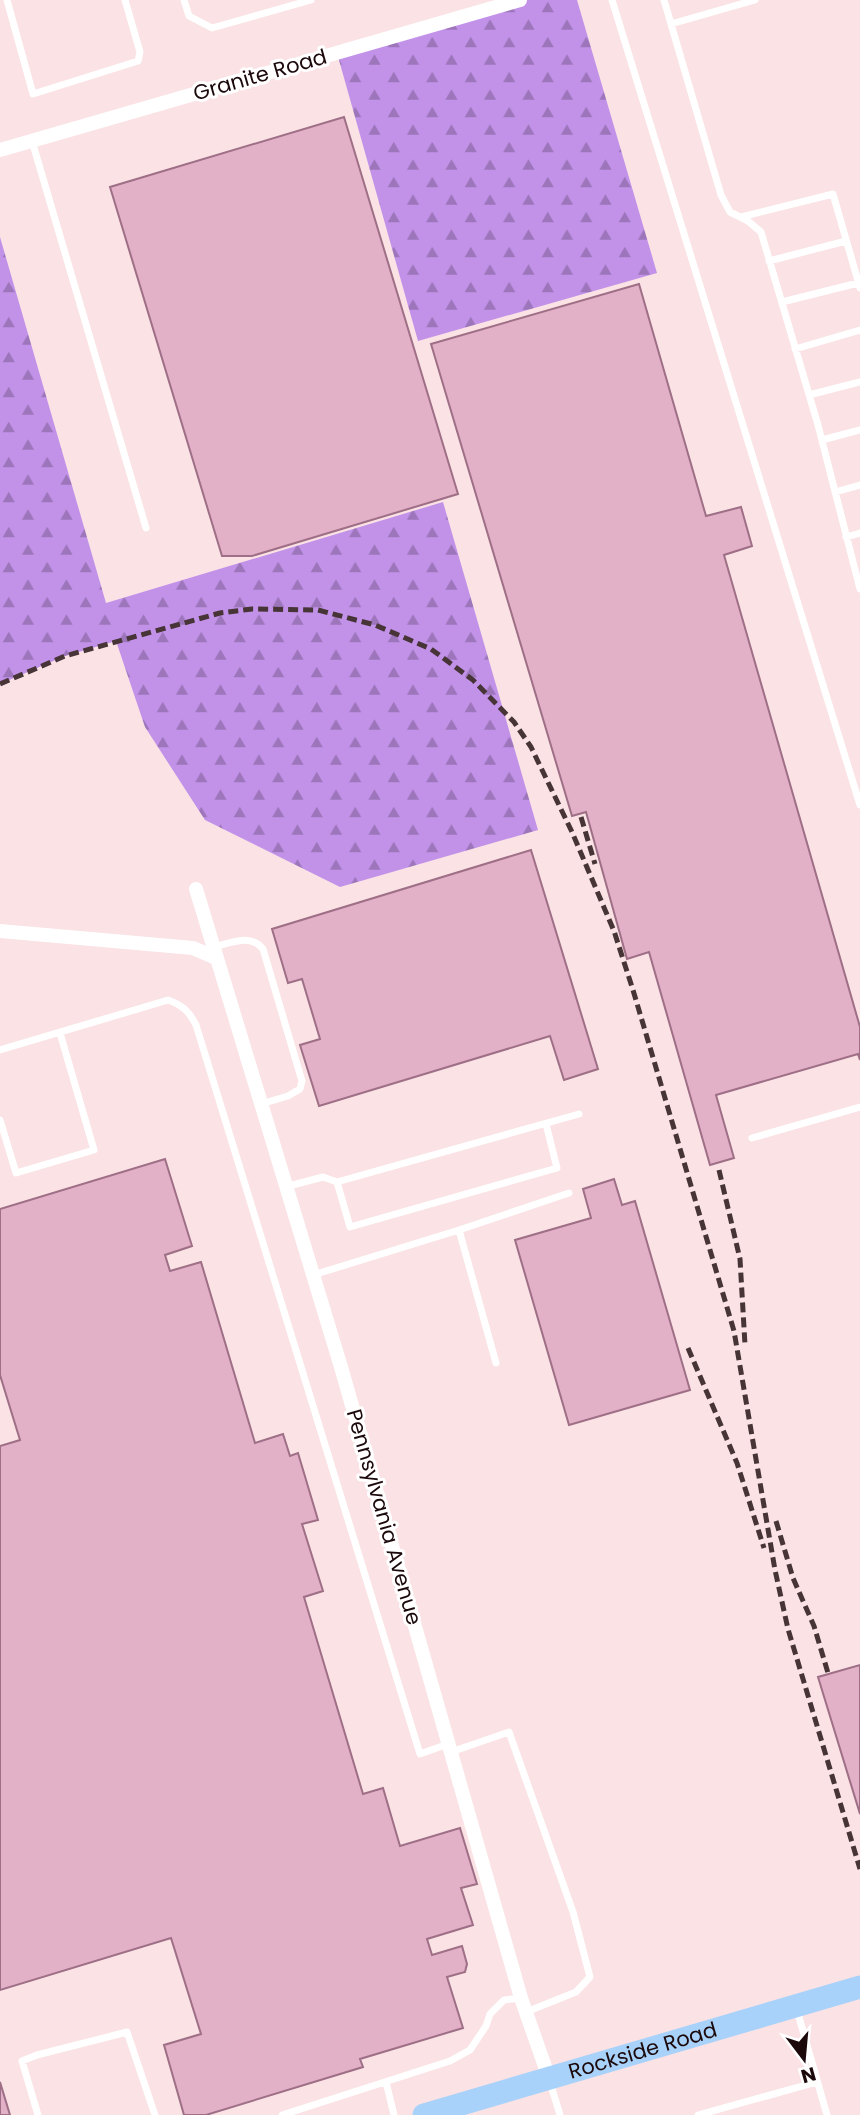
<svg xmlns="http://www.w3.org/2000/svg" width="860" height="2115" font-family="Poppins,sans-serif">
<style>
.forest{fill:url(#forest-firs)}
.building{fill:#e2b0c7;stroke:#9e6f86;stroke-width:2}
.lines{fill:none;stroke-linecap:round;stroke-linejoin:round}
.lane{stroke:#fff;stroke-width:7}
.street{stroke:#fff;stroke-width:14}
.primary{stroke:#a9d2fa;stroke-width:23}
.rail{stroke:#473437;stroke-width:5;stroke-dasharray:10 5;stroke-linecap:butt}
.labels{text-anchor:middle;stroke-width:6;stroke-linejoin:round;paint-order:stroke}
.street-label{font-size:21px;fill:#1b090c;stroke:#fff}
</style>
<defs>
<pattern id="forest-firs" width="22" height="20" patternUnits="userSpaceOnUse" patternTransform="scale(1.75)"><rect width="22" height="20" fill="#c292e9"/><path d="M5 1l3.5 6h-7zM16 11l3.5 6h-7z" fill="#9d75bb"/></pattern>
</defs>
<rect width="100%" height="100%" fill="#fae2e5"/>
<!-- forest -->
<path class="forest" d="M520,0h57l80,273 -239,68 -81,-288z
M0,237l106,366 337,-101 95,328 -198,57 -135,-67 -60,-93 -29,-86 -51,15 -65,28z"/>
<!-- building -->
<path class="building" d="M344,117l114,377 -206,62h-30l-112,-369z
M639,284l67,232 35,-9 11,39 -28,9 136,472v33l-2,-6 -142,41 18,63 -24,7 -61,-213 -22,7 -41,-147 -14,4 -141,-472z
M531,850l67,219 -34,11 -14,-44 -231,70 -19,-61 20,-6 -18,-60 -14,4 -16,-54z
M165,1159l27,87 -27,9 5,16 31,-9 54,181 28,-9 7,22 8,-3 20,67 -16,4 21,67 -19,6 59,197 20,-6 17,58 60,-18 17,56 -16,4 12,37 -46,14 5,16 30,-9 5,18 -2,8 -18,5 16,51 -103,31 3,8 -157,48h-22l-20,-70 37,-11 -30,-96 -171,52v-544l20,-6 -20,-65v-166z
M614,1179l8,26 13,-4 55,189 -121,35 -54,-185 76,-22 -8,-29z
M860,1665v149l-42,-137z
M0,2082l10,33h-10z"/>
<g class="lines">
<!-- lane -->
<path class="lane" d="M7,0l26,94 105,-33 2,-9 -15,-52
M184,0l5,16 23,12 99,-28
M612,0l248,805
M664,0l57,195 9,17 18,9 13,11 57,193 42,164
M671,24l84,-24
M32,141l114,387
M741,217l92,-23 27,94
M769,261l77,-20
M782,302l76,-19
M795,349l65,-19
M809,395l51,-13
M822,440l38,-10
M835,492l25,-7
M846,537l14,-4
M213,947c19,-4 37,-14 50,2l39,132 -2,8 -12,7 -27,8
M0,1050l168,-50c14,5 21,11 28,25l224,729 28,-10
M0,1120l16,53 78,-23 -34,-117
M752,1138l108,-31
M337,1182l13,45 207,-59 -11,-44
M285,1187l38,-10 14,5 242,-68
M459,1230l110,-37
M313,1275l146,-45 37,133
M451,1752l58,-20 64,180 17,65 -14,15 -50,20
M797,2010l30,105
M386,2082l8,33
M550,2082l10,33
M38,2115l-16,-54 15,-6 90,-23 28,83
M282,2115l168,-54 20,-11 16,-24 4,-12 14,-14 17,-2
M698,2115l119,-33"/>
<!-- street -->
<path class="street" d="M0,150l520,-150
M196,889l145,478 180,631 28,80
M0,931l193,17 23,10"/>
<!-- primary -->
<path class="primary" id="s1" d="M424,2115l436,-128"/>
<!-- rail -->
<path class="rail" d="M0,684l65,-28 155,-43 32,-4 66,1 57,15 56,24 42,31 41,42 17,25 41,85 42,99 19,59 101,341 41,239 13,59 72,240
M581,817l14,47
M719,1170l21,89 5,86
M688,1348l49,115 27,85
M776,1521l17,57 21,48 14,47"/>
</g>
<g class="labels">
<!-- street labels -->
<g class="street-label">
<text transform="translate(260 75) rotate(-16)" y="7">Granite Road</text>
<text transform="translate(384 1517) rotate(74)" y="7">Pennsylvania Avenue</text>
<text dy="7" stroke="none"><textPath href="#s1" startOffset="228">Rockside Road</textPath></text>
</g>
</g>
<!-- north arrow -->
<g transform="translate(804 2059) rotate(164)" stroke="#ffffff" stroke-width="5" paint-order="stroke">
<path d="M0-5L12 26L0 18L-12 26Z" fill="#1b090c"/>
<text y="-10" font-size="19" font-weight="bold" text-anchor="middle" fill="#1b090c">N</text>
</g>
</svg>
